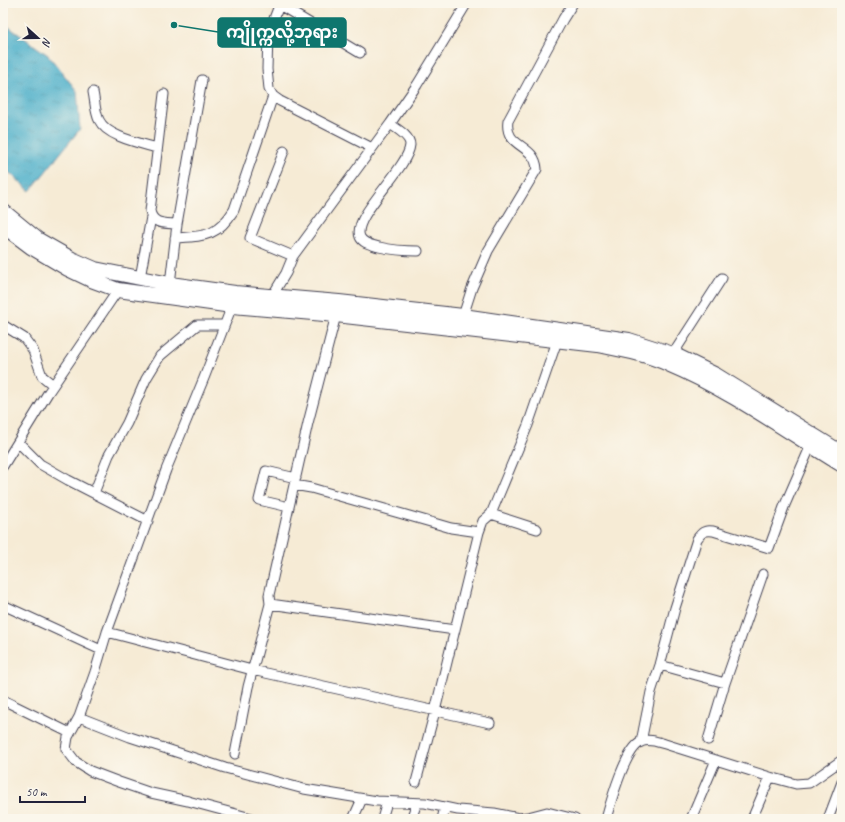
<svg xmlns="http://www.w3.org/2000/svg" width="845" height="822" font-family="Caveat,'Noto Sans Myanmar',sans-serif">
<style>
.water{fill:url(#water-ripples);stroke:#366882}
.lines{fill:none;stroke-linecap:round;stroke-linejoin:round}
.minor-casing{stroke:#424052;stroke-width:11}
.highway-casing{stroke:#424052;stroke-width:16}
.minor{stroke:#fff;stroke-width:9}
.highway{stroke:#fff;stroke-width:14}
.leader{fill:none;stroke:#0f766e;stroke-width:1.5}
.callout-dot{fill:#0f766e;stroke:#fbf7ec;stroke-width:1.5}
.callout{fill:#0f766e;stroke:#0f766e;stroke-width:1.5}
.callout-label{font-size:17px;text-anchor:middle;font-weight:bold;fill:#fff}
</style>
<defs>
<pattern id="water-ripples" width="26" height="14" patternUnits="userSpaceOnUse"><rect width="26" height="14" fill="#49aec9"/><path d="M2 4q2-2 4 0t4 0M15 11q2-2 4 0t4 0" fill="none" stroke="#3c8da4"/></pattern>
</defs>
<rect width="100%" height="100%" fill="#fbf7ec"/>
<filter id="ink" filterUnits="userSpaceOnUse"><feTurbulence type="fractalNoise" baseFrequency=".025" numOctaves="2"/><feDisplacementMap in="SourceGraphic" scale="8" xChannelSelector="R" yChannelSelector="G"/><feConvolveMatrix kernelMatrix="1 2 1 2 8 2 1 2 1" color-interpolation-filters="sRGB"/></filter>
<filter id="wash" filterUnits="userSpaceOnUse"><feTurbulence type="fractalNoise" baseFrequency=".012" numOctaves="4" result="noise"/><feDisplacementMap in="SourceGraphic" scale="16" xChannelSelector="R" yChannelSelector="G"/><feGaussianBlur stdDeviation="0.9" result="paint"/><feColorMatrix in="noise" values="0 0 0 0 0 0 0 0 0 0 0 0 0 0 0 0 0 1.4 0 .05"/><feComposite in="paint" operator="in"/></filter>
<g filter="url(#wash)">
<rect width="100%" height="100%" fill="#f6ebd5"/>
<!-- water -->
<path class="water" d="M3,23l45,32 29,36 3,38 -50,62 -27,-24z"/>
</g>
<g filter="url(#ink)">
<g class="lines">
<defs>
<path id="minor" d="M276,3l84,50
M280,3l-12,31 -1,35 2,20 4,7 7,5 92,47
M93,92c2,9 2,20 6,28 8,17 41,23 58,28
M164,94l-14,117c3,14 15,12 27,13
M390,124c7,5 20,12 20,21 -2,24 -59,72 -50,92 3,7 13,8 19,10 13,3 25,4 39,4
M284,151l-34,87 43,18
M175,238c30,-2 42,-1 59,-28l39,-114
M140,278l11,-61
M170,284l7,-60 25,-144
M272,296l14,-23 7,-17 97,-132 27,-39 50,-82
M232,306l-28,72 -38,92 -59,162 -12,40 -16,45 -11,20 -2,12 10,13 14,9 29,11 32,11 37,8 67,18
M336,315l-28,108 -14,62 17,3 116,33 24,7 28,4
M463,316l9,-28 16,-37 49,-82c-2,-26 -33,-21 -29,-48l55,-102 10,-16
M3,325l21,13 9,12 9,26 11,9
M673,354l49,-76
M18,442l22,22 28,16 80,41
M3,466l45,-73 70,-103
M94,493l15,-38 18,-32 19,-44 14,-23 37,-31h27
M289,507l-30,-7 7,-29 30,7
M491,514l37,-89 29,-84
M270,604l185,26
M3,605l98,45
M107,632l145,38 238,53
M660,665l65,18
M3,700l67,33
M79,717l51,20 95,31 79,21 73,12 48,2 33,7 36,3 25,5 9,-1 19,-5 28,7
M708,740l17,-57 38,-109
M641,742l10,-50 9,-27 15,-57 22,-69c5,-7 7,-9 16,-8l56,17 15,-41 27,-62
M235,754l13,-67 22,-83 -1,-9 25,-110
M416,782l19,-71 44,-179 4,-11 8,-7 46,15
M353,819l9,-20
M382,819l5,-17
M411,819l6,-16
M442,819l3,-12
M606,819c5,-18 19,-69 35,-77 7,-4 17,0 24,2l105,33 26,7 13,-1 33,-23
M691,819l25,-59
M752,819l18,-42
M828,819l14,-37"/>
<path id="highway" d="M3,211l34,28 35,20 23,10 75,15 65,9 104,9 124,14 166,24 44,14 43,21 126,78
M3,226l28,21 37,22 23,11 27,10 114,16 104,9 262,30c24,5 48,9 70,19 62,26 117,66 174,101"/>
</defs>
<!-- minor casing -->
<use href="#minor" class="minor-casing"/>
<!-- highway casing -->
<use href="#highway" class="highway-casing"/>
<!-- minor -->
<use href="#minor" class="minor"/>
<!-- highway -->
<use href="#highway" class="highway"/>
</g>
</g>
<!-- callouts -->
<path class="leader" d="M174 25L218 32"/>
<circle class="callout-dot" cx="174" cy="25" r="4"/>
<rect class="callout" x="218" y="18" width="128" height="29" rx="4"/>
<g class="callout-label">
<text x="282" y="38">ကျိုက္ကလို့ဘုရား</text>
</g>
<!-- margin -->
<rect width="845" height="822" fill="none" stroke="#fbf7ec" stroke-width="16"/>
<!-- north arrow -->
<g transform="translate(38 38) rotate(111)" stroke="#fbf7ec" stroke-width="3" paint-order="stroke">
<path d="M0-3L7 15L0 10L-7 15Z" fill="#22223b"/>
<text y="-6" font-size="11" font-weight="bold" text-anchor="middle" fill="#22223b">N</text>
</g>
<!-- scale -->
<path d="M20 796v6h65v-6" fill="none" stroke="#22223b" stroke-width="2"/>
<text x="26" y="796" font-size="12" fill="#22223b" stroke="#fbf7ec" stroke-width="3" paint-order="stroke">50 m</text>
</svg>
